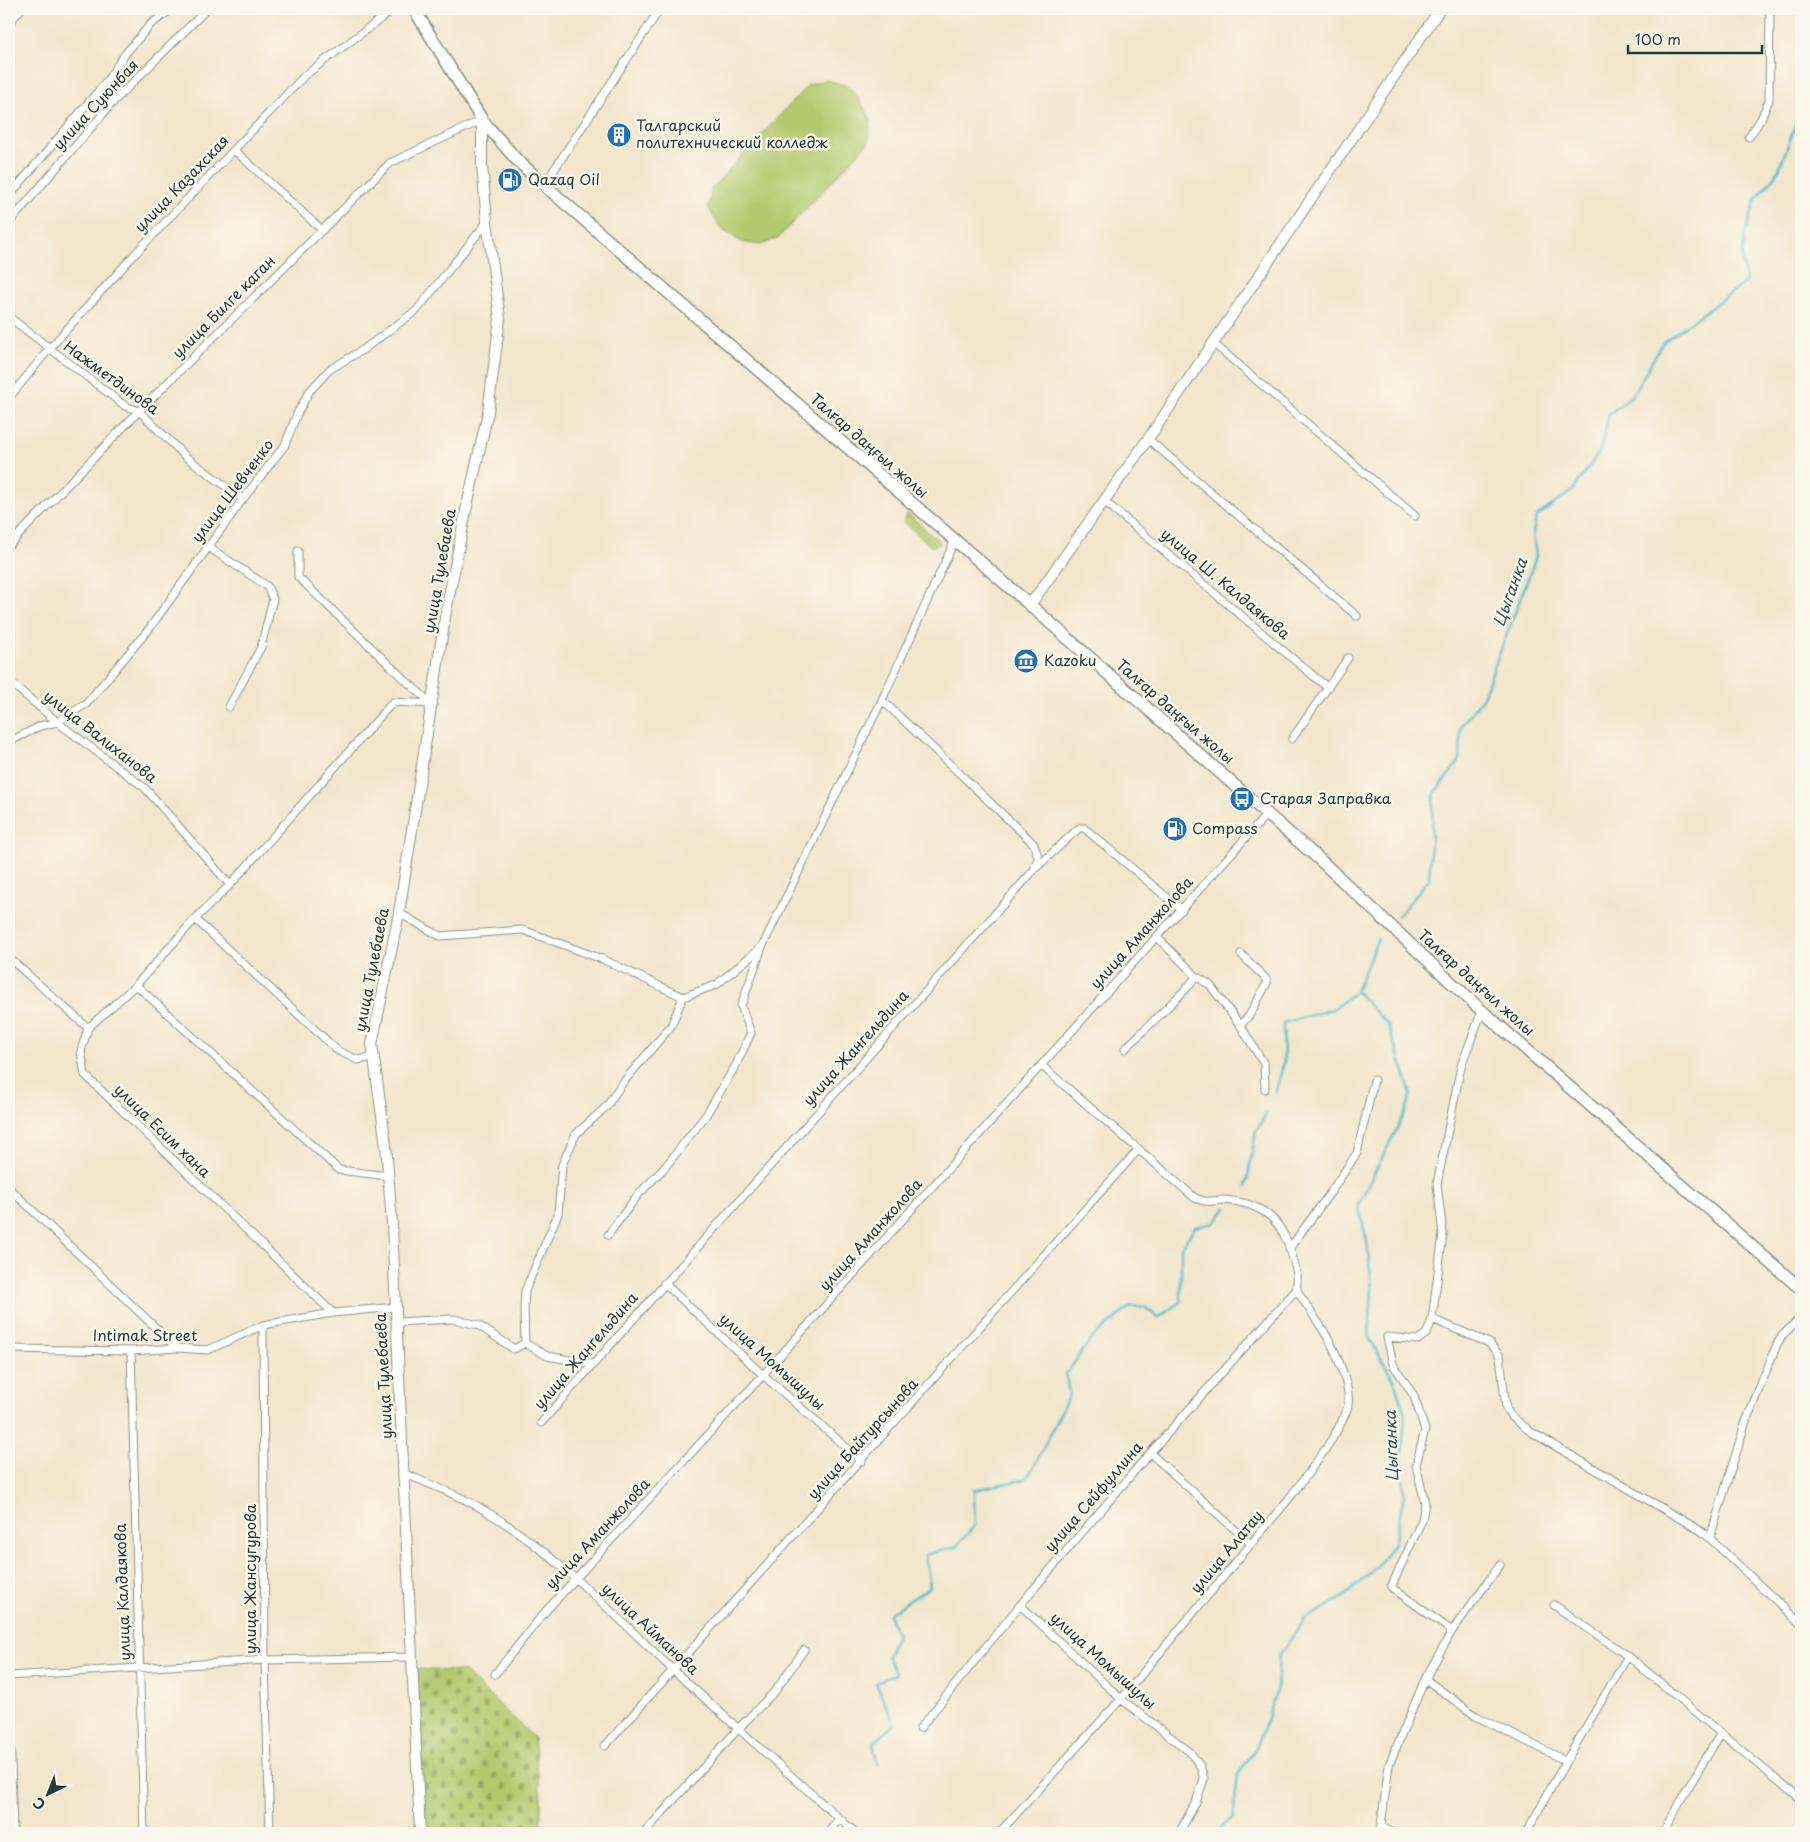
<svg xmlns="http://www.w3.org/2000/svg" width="1810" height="1842" font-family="'Playpen Sans',sans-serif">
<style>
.grass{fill:url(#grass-dots);stroke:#6a8350}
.cemetery{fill:url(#cemetery-stones);stroke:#6a8350}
.garden{fill:#b4c96d;stroke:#6a8350}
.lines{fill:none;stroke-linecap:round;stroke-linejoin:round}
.stream{stroke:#4fbaca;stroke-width:2.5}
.street-casing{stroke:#889280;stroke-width:9}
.secondary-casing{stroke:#889280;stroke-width:12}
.primary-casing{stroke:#889280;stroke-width:14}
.street{stroke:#fff;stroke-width:7}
.secondary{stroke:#fff;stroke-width:10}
.primary{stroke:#fff;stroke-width:11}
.labels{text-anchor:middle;stroke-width:5;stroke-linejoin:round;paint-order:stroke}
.street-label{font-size:15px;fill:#1f3d34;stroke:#fbf7ec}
.poi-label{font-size:15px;fill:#1f3d34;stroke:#fbf7ec;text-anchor:start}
.water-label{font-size:16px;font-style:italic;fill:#2b5c5a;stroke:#fbf7ec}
</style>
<defs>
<pattern id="grass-dots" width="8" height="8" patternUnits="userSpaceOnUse" patternTransform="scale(1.25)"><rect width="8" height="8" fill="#b4c96d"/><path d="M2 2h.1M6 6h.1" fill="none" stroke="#92a45a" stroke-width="1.8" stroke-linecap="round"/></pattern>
<pattern id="cemetery-stones" width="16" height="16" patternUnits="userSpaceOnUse" patternTransform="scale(1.25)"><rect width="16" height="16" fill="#b4c96d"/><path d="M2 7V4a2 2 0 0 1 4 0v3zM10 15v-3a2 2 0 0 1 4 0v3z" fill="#92a45a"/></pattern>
</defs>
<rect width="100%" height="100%" fill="#fbf7ec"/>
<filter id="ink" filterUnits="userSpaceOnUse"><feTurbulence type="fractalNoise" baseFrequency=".02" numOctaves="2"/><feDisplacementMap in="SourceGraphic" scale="10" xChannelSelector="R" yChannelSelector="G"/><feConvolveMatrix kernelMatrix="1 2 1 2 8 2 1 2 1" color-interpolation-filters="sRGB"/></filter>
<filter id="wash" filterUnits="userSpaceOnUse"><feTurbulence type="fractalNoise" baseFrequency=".0096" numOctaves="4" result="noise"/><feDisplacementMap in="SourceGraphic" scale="20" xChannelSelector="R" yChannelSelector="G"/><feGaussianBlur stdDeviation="1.12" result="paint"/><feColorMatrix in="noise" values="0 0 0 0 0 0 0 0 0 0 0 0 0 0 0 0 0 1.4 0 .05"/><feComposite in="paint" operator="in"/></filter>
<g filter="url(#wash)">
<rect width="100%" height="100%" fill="#f2e6cc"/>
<!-- grass -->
<path class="grass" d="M907,513l34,30 -9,4 -28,-25z"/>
<!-- cemetery -->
<path class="cemetery" d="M417,1669l48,3 69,66 7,58v37h-115z"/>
<!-- garden -->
<path class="garden" d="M826,80l19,5 10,8 16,26 -3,24 -90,95 -17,7 -19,-3 -21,-13 -13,-22 4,-19 96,-103z"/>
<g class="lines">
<!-- stream -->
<path class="stream" d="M1398,916l31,-37 5,-85 26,-34 1,-34 22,-29 53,-140 -3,-25 4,-16 35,-25 28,-40 9,-37 23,-18 31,-54 83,-60 -4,-21 3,-28 11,-34 22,-27 23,-62
M1275,1094l9,-32 -1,-39 50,-14 23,-18
M1246,1187l10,-56 11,-18
M878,1765l-5,-21 21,-20 -18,-41 20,-9 -9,-17 10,-22 -8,-21 41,-27 -5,-32 31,-8 19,-22 -1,-35 52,-11 9,-14 34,-70 -3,-21 26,-36 39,-32 14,1 13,11 23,-17v-53l14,-21 19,-4 13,-16
M1214,1833l19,-15 5,-43 18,-27 12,-30 9,-30 2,-32 26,-37 37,-21 35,-31 17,-24 10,-48 -2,-38 3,-43 -11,-34 -25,-42 3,-49 -5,-48 -9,-36 48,-94 5,-17 -23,-69 -32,-34 22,-52"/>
</g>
</g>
<g filter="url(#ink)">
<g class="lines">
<defs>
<path id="street" d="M9,23l12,-14
M1749,137l12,-18 8,-19 1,-91
M234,150l88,80
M544,185l116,-176
M9,196l97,-114 19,-28 26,-30 21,-15
M9,223l106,-123 83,-82 8,-9
M9,317l116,89 14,5 47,46 57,42
M1213,343l202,173
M9,398l40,-49 85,-94 170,-179 90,-67
M1148,439l209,177
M1104,501l224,187
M9,545l130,-134 251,-248 92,-43
M208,547l59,39 6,13 -12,48 -32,60
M298,551v26l106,102 28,25
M9,681l48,41 88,66 85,97
M1292,739l56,-81
M9,742l31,-16 17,-4 29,-18 63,-75 94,-130 42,-54 12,-31 12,-22 20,-22 35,-21 53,-39 70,-88
M1036,868l43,-40h5l98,82
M195,919l143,132 20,9 16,-3
M9,958l79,70 -7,23 4,24 248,238
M1196,976l14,9 30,40 9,-9 18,-33 -1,-4 -25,-25
M136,985l203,185 49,6
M683,997l33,-12 46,-38
M1482,1011l-21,55 -24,118 6,50 -11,85 57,24 11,13 6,52 5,8 20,16 172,100 98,92
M1240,1025l24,39 1,25
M88,1028l48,-43 59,-66 35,-34 163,-183 40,2
M1125,1049l65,-64 6,-9 -39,-39
M9,1188l168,160
M608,1235l29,-39 29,-30 40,-51 30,-50 15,-32 -10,-27 21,-59 120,-247 73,-160
M1289,1249l41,-56 27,-40 17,-73
M664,1283l99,92 99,86
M1432,1319l-5,14 -9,7 -31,-3 6,27 21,32 11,34 -9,35 9,38 -3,17 -31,67 61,44
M396,1322l58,-3 24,6 36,24 11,-6 -1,-35 1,-17 33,-77 4,-49 14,-31 31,-28 13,-20 51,-60 12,-29 -81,-38 -79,-29 -83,6 -41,-23
M263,1325l2,335 5,173
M525,1343l22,13 45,8
M9,1349l122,2 46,-3 31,2 55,-25 70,-12 63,-6
M131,1351l13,482
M541,1423l493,-553 4,-13 -4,-13 -152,-144
M1150,1453l101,91
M405,1474c27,11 54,21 79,36 70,42 128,103 188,159 61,55 122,110 184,164
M1710,1538l35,-114 32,-80 5,-8 19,-19
M1020,1605l101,94 69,53 10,14 4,13 -8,23 -17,31
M1554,1605l74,51 173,144
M495,1674l49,-61 219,-238 504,-561
M9,1676l256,-16 147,-3
M1425,1679l51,37 90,45
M9,1692l4,141
M920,1728l100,-123 130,-152 146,-163
M605,1746l534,-597
M1381,1827l13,6
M644,1833l95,-105 36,-37 29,-41
M828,1833l11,-14
M999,1833l122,-134 166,-198c16,-21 56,-71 61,-96 3,-19 -13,-56 -23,-72 -4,-7 -28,-40 -28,-44 -1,-5 1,-10 0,-15 -5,-21 -12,-47 -30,-60 -12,-9 -28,-13 -43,-14 -14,0 -14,4 -29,-2l-153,-132
M1380,1833l9,-68 36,-86 27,-48 48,-66
M1526,1833l40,-72 62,-105
M1663,1833l17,-32 41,-68"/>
<path id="secondary" d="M1030,605l118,-166 292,-430
M420,1833l-28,-609 -6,-79 -14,-101 27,-131 47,-302 21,-105 21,-94 12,-93 -13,-97 -5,-57v-45"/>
<path id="primary" d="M414,9l68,111 34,39 28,26 486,420 237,209 52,45 163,152 319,278"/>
</defs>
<!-- street casing -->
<use href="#street" class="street-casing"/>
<!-- secondary casing -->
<use href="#secondary" class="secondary-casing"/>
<!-- primary casing -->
<use href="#primary" class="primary-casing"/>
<!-- street -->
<use href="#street" class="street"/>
<!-- secondary -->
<use href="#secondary" class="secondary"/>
<!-- primary -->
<use href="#primary" class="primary"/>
</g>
</g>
<!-- icons -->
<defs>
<symbol id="building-disc" viewBox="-11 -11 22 22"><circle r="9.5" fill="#1f6fb2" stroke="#fbf7ec"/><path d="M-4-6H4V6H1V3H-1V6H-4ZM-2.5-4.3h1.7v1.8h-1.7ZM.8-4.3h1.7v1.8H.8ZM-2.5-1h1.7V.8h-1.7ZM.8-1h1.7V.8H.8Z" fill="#fff"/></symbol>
<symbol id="fuel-disc" viewBox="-11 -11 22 22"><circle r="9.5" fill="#1f6fb2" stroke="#fbf7ec"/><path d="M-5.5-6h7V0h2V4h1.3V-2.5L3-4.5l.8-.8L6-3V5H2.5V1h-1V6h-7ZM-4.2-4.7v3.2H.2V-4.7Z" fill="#fff"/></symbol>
<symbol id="museum-disc" viewBox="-11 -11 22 22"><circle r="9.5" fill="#1f6fb2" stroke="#fbf7ec"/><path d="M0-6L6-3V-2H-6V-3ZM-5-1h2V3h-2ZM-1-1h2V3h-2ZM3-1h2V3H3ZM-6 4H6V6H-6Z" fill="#fff"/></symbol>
<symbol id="bus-disc" viewBox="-11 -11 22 22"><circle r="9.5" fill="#1f6fb2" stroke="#fbf7ec"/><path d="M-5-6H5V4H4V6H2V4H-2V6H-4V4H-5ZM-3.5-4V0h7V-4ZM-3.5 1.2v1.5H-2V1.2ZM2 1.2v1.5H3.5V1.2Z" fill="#fff"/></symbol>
</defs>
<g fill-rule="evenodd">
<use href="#building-disc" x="605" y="121" width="28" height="28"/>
<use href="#fuel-disc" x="496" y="166" width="28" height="28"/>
<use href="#museum-disc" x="1012" y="647" width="28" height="28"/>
<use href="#bus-disc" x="1228" y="785" width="28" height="28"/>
<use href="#fuel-disc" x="1161" y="815" width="28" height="28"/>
</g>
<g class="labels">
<!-- street labels -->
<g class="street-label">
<text transform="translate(96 105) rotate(-47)" y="5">улица Суюнбая</text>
<text transform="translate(182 184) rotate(-46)" y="5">улица Казахская</text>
<text transform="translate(224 307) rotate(-45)" y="5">улица Билге каган</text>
<text transform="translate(111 378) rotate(36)" y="5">Нажметдинова</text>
<text transform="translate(869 446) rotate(41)" y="5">Талғар даңғыл жолы</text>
<text transform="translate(233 491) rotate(-53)" y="5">улица Шевченко</text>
<text transform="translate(440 571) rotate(-80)" y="5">улица Тулебаева</text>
<text transform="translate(1225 584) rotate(40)" y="5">улица Ш. Калдаякова</text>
<text transform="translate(1175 712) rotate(41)" y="5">Талғар даңғыл жолы</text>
<text transform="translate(100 737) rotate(38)" y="5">улица Валиханова</text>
<text transform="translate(1142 933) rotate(-48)" y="5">улица Аманжолова</text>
<text transform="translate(372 970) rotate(-79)" y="5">улица Тулебаева</text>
<text transform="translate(1476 983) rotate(42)" y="5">Талғар даңғыл жолы</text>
<text transform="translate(856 1048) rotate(-48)" y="5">улица Жангельдина</text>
<text transform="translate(162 1131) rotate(44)" y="5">улица Есим хана</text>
<text transform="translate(871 1235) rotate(-48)" y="5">улица Аманжолова</text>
<text x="145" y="1341">Intimak Street</text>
<text transform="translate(586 1351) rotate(-49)" y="5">улица Жангельдина</text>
<text transform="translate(772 1362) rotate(42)" y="5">улица Момышулы</text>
<text transform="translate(384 1376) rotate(-93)" y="5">улица Тулебаева</text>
<text transform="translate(863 1439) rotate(-48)" y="5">улица Байтурсынова</text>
<text transform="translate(1094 1497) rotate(-49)" y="5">улица Сейфуллина</text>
<text transform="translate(598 1534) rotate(-47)" y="5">улица Аманжолова</text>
<text transform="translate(1227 1552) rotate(-50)" y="5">улица Алатау</text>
<text transform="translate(251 1579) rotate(-90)" y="5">улица Жансугурова</text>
<text transform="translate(123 1592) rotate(-92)" y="5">улица Калдаякова</text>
<text transform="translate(650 1629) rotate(43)" y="5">улица Айманова</text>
<text transform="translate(1103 1661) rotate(42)" y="5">улица Момышулы</text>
</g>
<!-- poi labels -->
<g class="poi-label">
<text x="636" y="131">Талгарский<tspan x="636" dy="17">политехнический колледж</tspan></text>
<text x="528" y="185">Qazaq Oil</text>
<text x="1044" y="666">Kazoku</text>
<text x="1260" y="804">Старая Заправка</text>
<text x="1192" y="834">Compass</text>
</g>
<!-- water labels -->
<g class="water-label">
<text transform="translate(1510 592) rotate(-70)" y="6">Цыганка</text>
<text transform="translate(1391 1446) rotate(-92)" y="6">Цыганка</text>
</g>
</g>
<!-- margin -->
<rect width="1810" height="1842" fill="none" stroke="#fbf7ec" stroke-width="30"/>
<!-- north arrow -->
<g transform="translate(48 1794) rotate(223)" stroke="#fbf7ec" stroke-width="4" paint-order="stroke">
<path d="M0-4L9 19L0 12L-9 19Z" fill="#1f3d34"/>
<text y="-8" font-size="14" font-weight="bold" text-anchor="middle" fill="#1f3d34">С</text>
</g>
<!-- scale -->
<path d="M1628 45v8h134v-8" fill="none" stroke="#1f3d34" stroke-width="2.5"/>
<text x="1635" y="45" font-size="15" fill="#1f3d34" stroke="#fbf7ec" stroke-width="4" paint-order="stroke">100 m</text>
</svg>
